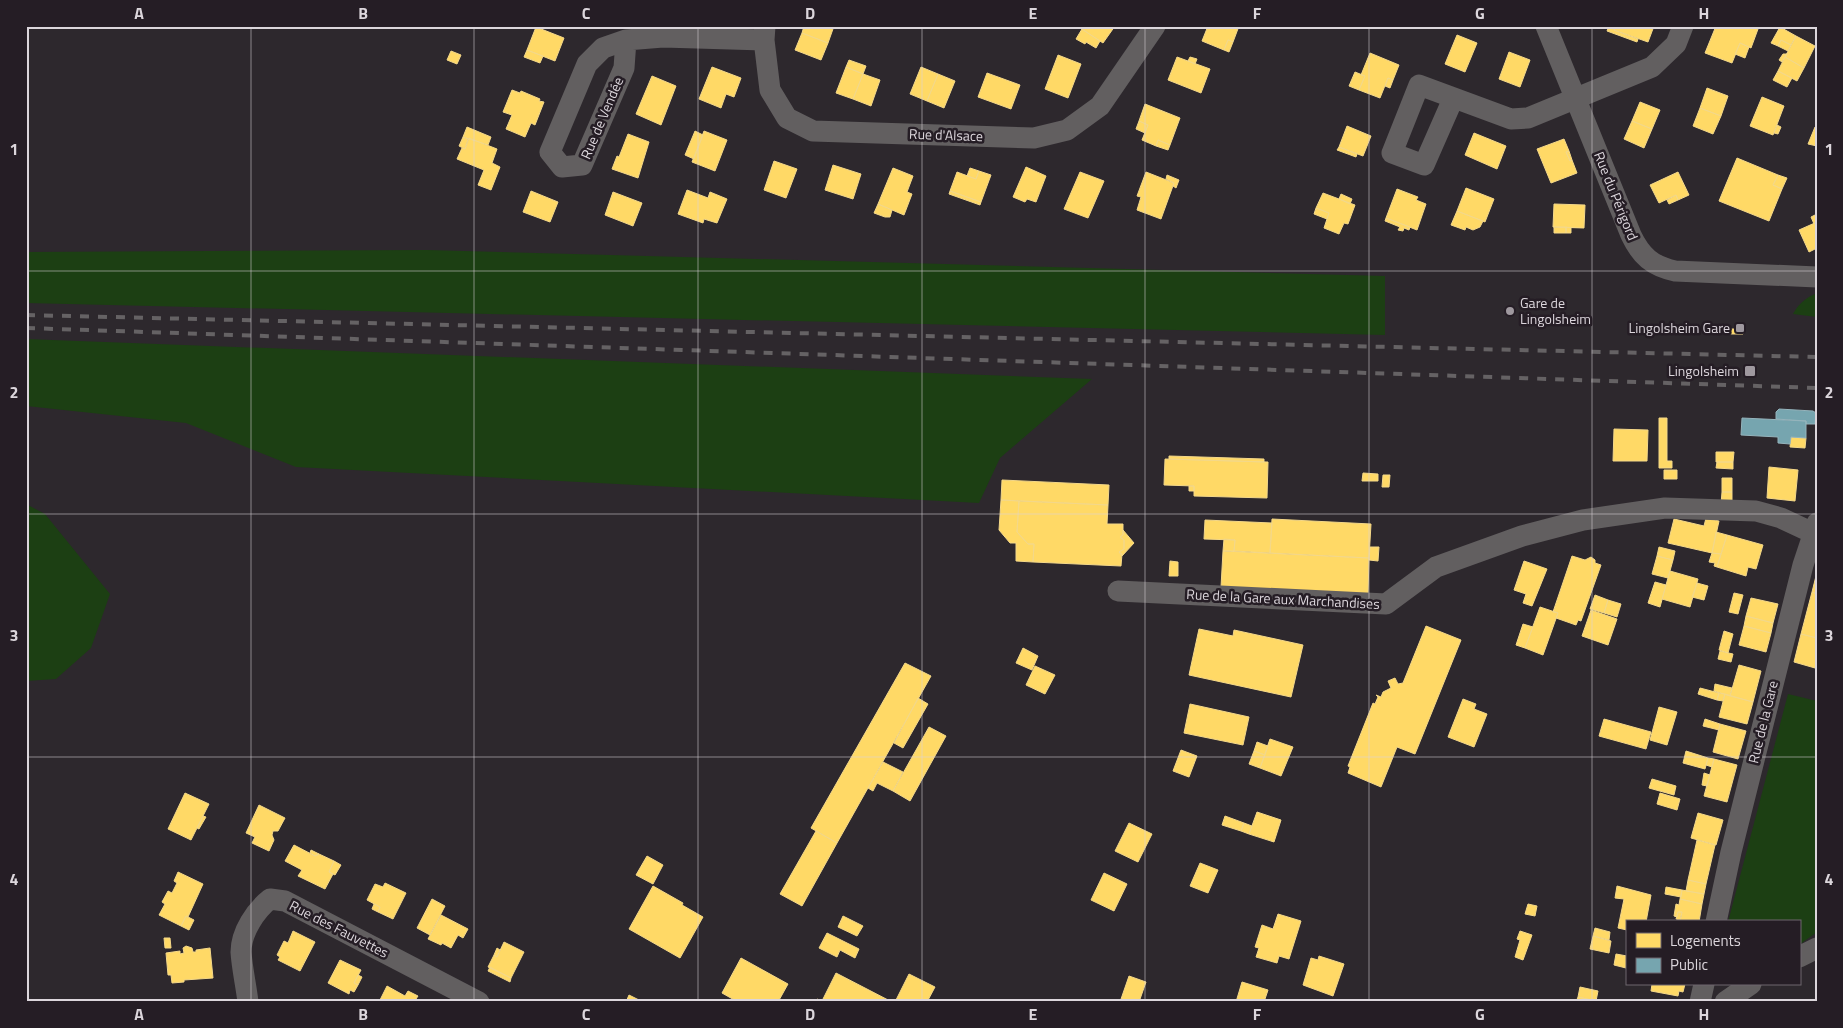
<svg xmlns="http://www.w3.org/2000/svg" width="1843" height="1028" font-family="'Titillium Web',sans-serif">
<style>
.green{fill:#1c3f13}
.homes{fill:#ffd966;stroke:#f4d889}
.public{fill:#76a5af;stroke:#95b4bc}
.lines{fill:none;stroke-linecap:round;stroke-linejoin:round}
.minor{stroke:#625f60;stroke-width:21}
.rail{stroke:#656264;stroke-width:4;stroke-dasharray:9 9;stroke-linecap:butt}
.grid{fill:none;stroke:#dcd6dc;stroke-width:1;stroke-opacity:0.55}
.poi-dot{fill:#9f999f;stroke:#251d25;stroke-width:2}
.labels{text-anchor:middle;stroke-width:5;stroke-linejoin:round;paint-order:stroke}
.street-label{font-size:14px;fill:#dcd6dc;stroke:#251d25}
.poi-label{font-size:14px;fill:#dcd6dc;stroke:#251d25;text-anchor:end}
.neatline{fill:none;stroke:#dcd6dc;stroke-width:2}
.grid-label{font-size:16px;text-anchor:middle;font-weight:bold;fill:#dcd6dc}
</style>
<rect width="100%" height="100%" fill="#2d282d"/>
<!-- green -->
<path class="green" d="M427,250l958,26v59l-1359,-32v-51z
M1817,293v24l-24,-3c5,-10 14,-17 24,-21z
M26,339l1066,40 -92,79 -21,45 -683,-36 -110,-44 -160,-17z
M26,504l19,10 65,80 -19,54 -35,31 -30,2z
M1788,694l29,7v231l-18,13v-23h-71z"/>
<!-- homes -->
<path class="homes" d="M804,26h30l-6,17 -26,-10z
M1077,26h38l-12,17z
M1208,26h31l-6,16 -5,-2 -4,10 -22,-9z
M1609,26h7l-2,4 24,9 -1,3 -30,-11z
M1616,26h38l-6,16 -34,-12z
M1716,26h36l6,3 -7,19 -11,-5 -8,20 -27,-10z
M536,27l28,11 -9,23 -28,-11z
M1780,27l16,9 -5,9 -10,-5 -3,6 -7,-3z
M1082,29l18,12 -4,7 -10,-6 -1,2 -9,-5z
M802,33l26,10 -7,17 -26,-10z
M1457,35l20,8 -12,29 -20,-8z
M1796,36l19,10 -11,22 -19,-11z
M1228,40l5,2 -4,10 -5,-2z
M1781,40l10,5 -3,6 -10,-5z
M1740,43l9,4 -4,11 -10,-4z
M527,50l16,6 -3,7 -16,-6z
M451,51l10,4 -4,9 -10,-4z
M1509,52l21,8 -10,27 -21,-8z
M1370,53l29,12 -6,15 -5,-2 -8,20 -21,-8 6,-14 -4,-1z
M1783,54h4l-5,8 -3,-2z
M1058,55l23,9 -13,34 -23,-9z
M1177,57l33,12 -9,24 -33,-13z
M1190,57l7,2 -2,5 -7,-3z
M1785,57l19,11 -7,13 -19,-10z
M849,60l17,6 -3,8 -17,-7z
M712,67l29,11 -7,19 -8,-3 -5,14 -22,-9z
M846,67l17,7 -10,25 -17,-6z
M921,67l17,7 -11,27 -17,-7z
M1778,71l14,7 -5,9 -14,-7z
M1355,72l10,4 -6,14 -10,-4z
M987,73l33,12 -9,24 -33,-12z
M863,74l17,6 -9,26 -18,-7z
M938,74l17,7 -11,27 -17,-7z
M652,76l24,10 -15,39 -25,-11z
M1388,78l5,2 -3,8 -5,-2z
M1707,88l21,8 -7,20 -21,-8z
M512,90l8,3 1,-2 19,8 -1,2 5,1 -9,23 -4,-2 -6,14 -19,-8 6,-14 -9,-3z
M1762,97l22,9 -11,29 -23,-9z
M1640,102l20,8 -8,19 -20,-8z
M1145,104l35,14 -10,27 -12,-5 -2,6 -14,-6 6,-15 -9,-4z
M1700,108l21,8 -8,18 -20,-8z
M1139,121l9,4 -3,8 -9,-4z
M1632,121l20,8 -8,19 -20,-9z
M1777,125l4,2 -3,7 -4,-1z
M1347,126l24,10 -8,20 -24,-9z
M467,127l24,10 -3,8 -25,-8z
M1815,127l2,1v18l-9,-2z
M695,131l8,4 -9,24 -9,-4z
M704,131l23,9 -12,31 -23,-9z
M1474,133l32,13 -9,23 -32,-14z
M628,134l21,8 -11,36 -26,-9 5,-13 2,1z
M463,137l5,2 -3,10 -6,-3z
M469,138l28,11 -5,14 8,4 -9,23 -13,-5 6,-15 -27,-11 5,-11 3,1z
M1564,139l5,12 -3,1 4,9 2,-1 5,13 -26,10 -14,-34z
M1158,140l12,5 -2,5 -12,-4z
M1339,147l18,7 -1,3 -19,-7z
M1569,151l3,9 -2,1 -4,-9z
M1737,158l41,17 -5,10 9,4 -13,32 -50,-20z
M774,161l23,8 -11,29 -22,-8z
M833,165l28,9 -8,25 -28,-9z
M1026,167l20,9 -10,26 -9,-3 -2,3 -12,-5z
M893,168l20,8 -6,16 5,2 -8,21 -26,-11z
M970,168l9,3 -3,8 -9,-3z
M979,171l12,4 -10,27 -31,-11 7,-19 19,7z
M1080,172l24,9 -16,37 -24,-9z
M1146,172l28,11 -13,36 -24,-9 4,-13 -4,-1z
M1678,172l11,23 -11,5 -2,-5 -17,8 -9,-18z
M1167,175l12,5 -3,8 -3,-2 1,-3 -8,-4z
M1778,175l9,3 -5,11 -9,-4z
M1466,188l28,11 -9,23 -28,-11z
M1397,189l21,8 -2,3 10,4 -9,26 -31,-12z
M687,190l21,8 2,-6 17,7 -10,24 -13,-4 -1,4 -25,-9z
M531,191l27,11 -8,20 -27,-10z
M950,191l31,11 -1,3 -31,-11z
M613,192l29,11 -9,23 -28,-11z
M1323,193l32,12 -7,19 -4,-1 -5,11 -15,-6 5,-15 -13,-5z
M1341,194l11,5 -2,5 -11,-5z
M1676,195l2,5 -9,4 -2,-4z
M878,204l14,6 -2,7h-5l-11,-4z
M1554,204l31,1 -1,23 -31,-1z
M1316,208l13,5 -2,6 -13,-5z
M1457,211l26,10 -3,6 -7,3 -7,-3 -1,3 -14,-5z
M1817,214v8l-3,2 -3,-7z
M1386,218l24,9 -1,3 -5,-2 -1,3 -5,-1 2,-3 -15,-6z
M1817,222v26l-8,4 -10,-22z
M1554,227h12v6h-12z
M1566,227l5,1v5h-5z
M1731,329h12v5h-13z
M1659,418h8v43h5v7h-13z
M1614,429l34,1 -1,31h-34z
M1791,437l15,1 -1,10 -15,-1z
M1716,452h18l-1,10h-17z
M1169,456l95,3v3l-95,-3z
M1165,459l103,3 -1,36 -73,-2v-10l-30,-1z
M1717,462h16v7l-17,-1z
M1769,467l29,3 -3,31 -28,-3z
M1664,470h13v9h-13z
M1363,473l15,1v7h-16z
M1383,475h7l-1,12h-7z
M1722,478h10v14h-10z
M1002,480l107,5 -1,20 -107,-5z
M1189,486h5v5h-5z
M1722,492h10v12h-11z
M1001,500l18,1 -2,31 11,12h6l-1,18 -17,-1v-18h-6l-11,-13z
M1019,501l89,4 -1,19h16v11l-3,2 4,3v9l-5,3 3,2 -1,12 -88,-4 1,-18h-6l-11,-12z
M1706,518l13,3 -7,32 -44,-10 6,-24 30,7z
M1272,519l99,5 -2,34 -99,-5z
M1205,520l67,3 -2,30 -36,-2 1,-11 -31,-1z
M1123,530l11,13 -12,13 -3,-4 5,-3v-9l-4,-3 3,-2z
M1716,532l11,3 -6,19 -9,-1z
M1727,535l36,10 -7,24 -8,-2 -2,9 -29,-9z
M1224,539l11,1 -1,11h-11z
M1370,547h9l-1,14 -9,-1z
M1659,547l16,4 -2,9 -16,-4z
M1223,551l146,7 -1,36 -147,-7z
M1712,553l9,1 -4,13 -3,-1 1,-3 -6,-1z
M1572,556l13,4 6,-3 4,3v3l6,2 -20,56 -3,-1 -2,5 -20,-7 2,-5 -5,-1z
M1657,556l16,4 -5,18 -16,-4z
M1170,561l8,1v14h-9z
M1524,561l23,8 -15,37 -9,-3 3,-9 -12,-4z
M1670,571l28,8 -8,28 -28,-8z
M1817,572v22l-5,-2z
M1655,582l11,3 -6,22 -12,-4z
M1697,583l11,3 -4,14 -12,-3z
M1812,592l5,2v44l-16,-4z
M1734,593l9,2 -5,19 -9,-2z
M1595,595l13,5 -4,13 -14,-4z
M1751,598l27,6 -5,19 -27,-7z
M1608,600l13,4 -4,13 -13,-4z
M1540,607l18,6 -15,42 -18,-7z
M1591,610l26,9 -9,26 -26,-9z
M1746,616l27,7 -2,10 -27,-7z
M1523,624l10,3 -8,21 -9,-3z
M1426,626l35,14 -46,114 -18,-7 -16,40 -33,-14 2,-6 -2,-1 25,-63 2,1 3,-7 -2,-2 5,2 2,-5 8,-4 -3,-7 7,-3 3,6 5,-1z
M1744,626l27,7 -5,19 -27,-7z
M1199,629l34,7 1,-6 69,15 -12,52 -102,-22z
M1724,631l9,3 -5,19 -9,-3z
M1801,634l16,4v22l-2,8 -21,-6z
M1023,648l15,8 -6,14 -16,-7z
M1720,651l13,3 -2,8 -13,-3z
M905,663l26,13 -94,167 -26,-15z
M1739,665l22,6 -8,31 -23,-6z
M1035,666l20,9 -10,19 -19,-9z
M1715,684l17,4 -2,8 -16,-5z
M1700,688l19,5 -2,7 -19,-6z
M1719,693l6,1 -2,7 -6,-1z
M1725,694l28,8 -6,22 -28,-7z
M918,698l10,6 -25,44 -9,-5z
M1463,699l13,5 -2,5 13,5 -13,33 -26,-10z
M1190,704l59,13 -6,28 -59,-12z
M1659,707l18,5 -10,33 -17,-5z
M1604,719l47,13 -5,17 -47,-13z
M1705,719l15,5 -1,6 -16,-4z
M1720,724l26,7 -8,28 -25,-7z
M929,727l17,9 -36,65 -17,-10z
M1270,739l23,8 -12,29 -21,-8z
M1257,742l11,4 -3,9 -11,-4z
M1181,750l16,6 -8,21 -16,-6z
M1254,751l11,4 -5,13 -11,-4z
M1686,751l22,7 -3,11 -22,-6z
M1708,758l6,1 -2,8 -6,-2z
M1714,759l23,6 -10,37 -23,-6z
M883,762l20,10 -10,19 -16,-8 -4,8 -5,-3z
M1704,773l6,2 -3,11 -5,-1z
M1652,779l24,7 -2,9 -25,-7z
M185,793l24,11 -18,36 -23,-11z
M1660,793l20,6 -3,11 -20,-6z
M259,805l26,13 -7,13h-5l-1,4 2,5 -5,11 -17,-8 3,-6 -9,-4z
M1257,812l24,8 -7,22 -25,-8z
M1698,813l25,7 -7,25 -25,-7z
M203,816l3,1 -7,12 -2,-1z
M1225,816l19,7 -3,8 -19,-6z
M1129,823l23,11 -14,28 -23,-11z
M1244,823l8,3 -3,8 -8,-3z
M816,831l21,12 -35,63 -22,-12z
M1697,840l18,5 -9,39 -18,-4z
M294,845l21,11 4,-2 15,7 -5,11 4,2 -8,15 -27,-13 4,-6 -17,-9z
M311,850l8,4 -4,2 -5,-3z
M647,856l16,9 -10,19 -17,-9z
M334,861l7,4 -6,10 -6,-3z
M1200,863l18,7 -10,23 -18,-7z
M178,872l25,12 -15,33 -2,-1 -5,10 -22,-11 6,-11 -3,-2 6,-11 4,2 5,-10 -3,-2z
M1104,873l23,11 -13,27 -23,-11z
M1688,880l18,4 -2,10 -18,-3z
M385,883l21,10 -13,26 -15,-7 2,-5 -13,-7 8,-16 8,3z
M653,886l30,17 -1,2 21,12 -23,41 -51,-29z
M1617,886l34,9 -5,27h-19v8l-9,-2 6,-29 -9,-1z
M1666,887l16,3 -1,7 -16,-3z
M1682,890l22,4 -2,10 -22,-5z
M432,899l13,7 -15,29 -13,-7z
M1680,899l22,5 -3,18h-19l2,-10h-4l-1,5 -3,-1 2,-12 3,1z
M374,904l6,3 -2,5 -6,-3z
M1528,904l9,2 -2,10 -10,-2z
M1678,912h4l-2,8 -4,-1z
M1278,914l23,7 -12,38 -10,-3 -2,7 -21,-6 3,-9 -4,-1 7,-22 11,4z
M441,915l27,14 -5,9 -5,-3 -7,13 -9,-5 -1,2 -13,-6z
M186,916l8,4 -5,10 -8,-4z
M843,916l20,10 -6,10 -19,-9z
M1595,928l15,4 -1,8 -16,-4z
M293,931l22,11 -15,29 -22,-11 2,-3 -3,-2 7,-14 4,2z
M1520,931l12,4 -9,25 -8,-3 5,-17 -3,-1z
M827,933l32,16 -4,9 -15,-8 -3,7 -18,-9z
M1593,936l18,5 -2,12 -19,-4z
M164,938h6l1,10h-6z
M504,942l20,10 -13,26 -23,-11 6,-12 3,2z
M186,946l6,2 1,4h3v-2l14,-2 3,30 -29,2v2l-12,1 -1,-8h-3l-2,-22 14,-2v3l4,-1 -1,-5z
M497,948l3,2 -3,7 -3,-2z
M1616,954l11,2 -1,12 -12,-3z
M1319,956l25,8 -11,32 -30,-11 8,-27 7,2z
M741,958l47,26 -10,18h-40l-16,-9z
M340,960l21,10 -7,13 4,2 -4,7 -4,-2 -1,4 -21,-11z
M490,967l21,11 -1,4 -22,-11z
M836,973l56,29h-77l2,-3 5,2z
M909,974l26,13 -8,15h-32z
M358,975l4,2 -4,8 -4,-2z
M1129,976l17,6 -7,20h-19z
M1242,982l26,8 -4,12h-28z
M1652,984h33l-2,8 -4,-1 -1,5 -27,-5z
M387,986l18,10 3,-5 10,5 -4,6h-35z
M1580,987l18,4 -2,10 -18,-4z
M629,995l14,7h-17z
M1578,997l18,4v1h-20z"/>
<!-- public -->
<path class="public" d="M1779,409l34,2 3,2 -1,11h-9v-3l-30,-2v-7z
M1742,418l64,3v17l-15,-1 -1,7 -12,-1v-6l-37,-2z"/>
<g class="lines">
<!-- minor -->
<path class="minor" d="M765,26l-1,14 6,50 17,28 26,13 221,7 33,-8 33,-24 55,-80
M1546,26l85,209c10,21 21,31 44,36l142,6
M626,40l-2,28 -42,97 -20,2 -12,-15 37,-88 16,-16 23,-8 37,-3 101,3
M1453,99l-29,66 -32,-12 27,-68 92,34 17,-1 124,-51 24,-23 7,-18
M1118,591l268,13 50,-37 86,-31 61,-16 82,-12 91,3 25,7 32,15
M1716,922l15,-70 72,-287 14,-42
M1799,957l18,-9
M248,1002c-2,-17 -6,-34 -7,-50 0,-20 15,-42 29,-53l15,2 194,101
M1700,1002l4,-18
M1725,1002l26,-18"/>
<!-- rail -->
<path class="rail" d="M26,315l1791,42
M26,328l1791,60"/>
</g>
<!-- grid -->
<path class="grid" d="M251,26v976M474,26v976M698,26v976M922,26v976M1145,26v976M1369,26v976M1592,26v976M26,271h1791M26,514h1791M26,757h1791"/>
<!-- markers -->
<g class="poi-dot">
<circle cx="1510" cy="311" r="5"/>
<rect x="1735" y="323" width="10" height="10" rx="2.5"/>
<rect x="1744" y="365" width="12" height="12" rx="2.5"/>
</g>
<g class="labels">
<!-- street labels -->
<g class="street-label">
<text transform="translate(602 118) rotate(-67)" y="5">Rue de Vendée</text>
<text transform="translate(946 135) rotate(2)" y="5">Rue d'Alsace</text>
<text transform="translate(1616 196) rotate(68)" y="5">Rue du Périgord</text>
<text transform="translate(1283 599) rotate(3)" y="5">Rue de la Gare aux Marchandises</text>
<text transform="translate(1763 722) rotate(-76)" y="5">Rue de la Gare</text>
<text transform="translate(339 929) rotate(27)" y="5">Rue des Fauvettes</text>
</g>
<!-- poi labels -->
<g class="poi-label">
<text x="1520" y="308" text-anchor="start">Gare de<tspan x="1520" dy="16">Lingolsheim</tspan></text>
<text x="1730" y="333">Lingolsheim Gare</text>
<text x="1739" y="376">Lingolsheim</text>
</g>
</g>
<!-- border -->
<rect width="1843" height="1028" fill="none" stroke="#251d25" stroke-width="55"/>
<!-- legend -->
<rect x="1626" y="920" width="175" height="65" fill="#251d25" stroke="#6e676e"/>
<rect x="1636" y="933" width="25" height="15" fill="#ffd966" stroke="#6e676e"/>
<text x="1670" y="946" font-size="15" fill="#dcd6dc">Logements</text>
<rect x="1636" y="958" width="25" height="15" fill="#76a5af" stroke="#6e676e"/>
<text x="1670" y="970" font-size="15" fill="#dcd6dc">Public</text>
<rect x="28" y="28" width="1788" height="972" class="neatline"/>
<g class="grid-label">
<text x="139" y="19">A</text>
<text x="363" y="19">B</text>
<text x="586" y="19">C</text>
<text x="810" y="19">D</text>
<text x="1033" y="19">E</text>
<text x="1257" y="19">F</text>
<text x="1480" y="19">G</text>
<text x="1704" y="19">H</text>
<text x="14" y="155">1</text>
<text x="1829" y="155">1</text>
<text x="14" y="398">2</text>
<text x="1829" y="398">2</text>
<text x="14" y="641">3</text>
<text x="1829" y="641">3</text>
<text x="14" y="885">4</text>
<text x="1829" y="885">4</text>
<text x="139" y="1020">A</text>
<text x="363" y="1020">B</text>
<text x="586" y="1020">C</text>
<text x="810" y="1020">D</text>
<text x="1033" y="1020">E</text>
<text x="1257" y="1020">F</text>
<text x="1480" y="1020">G</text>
<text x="1704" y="1020">H</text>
</g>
</svg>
